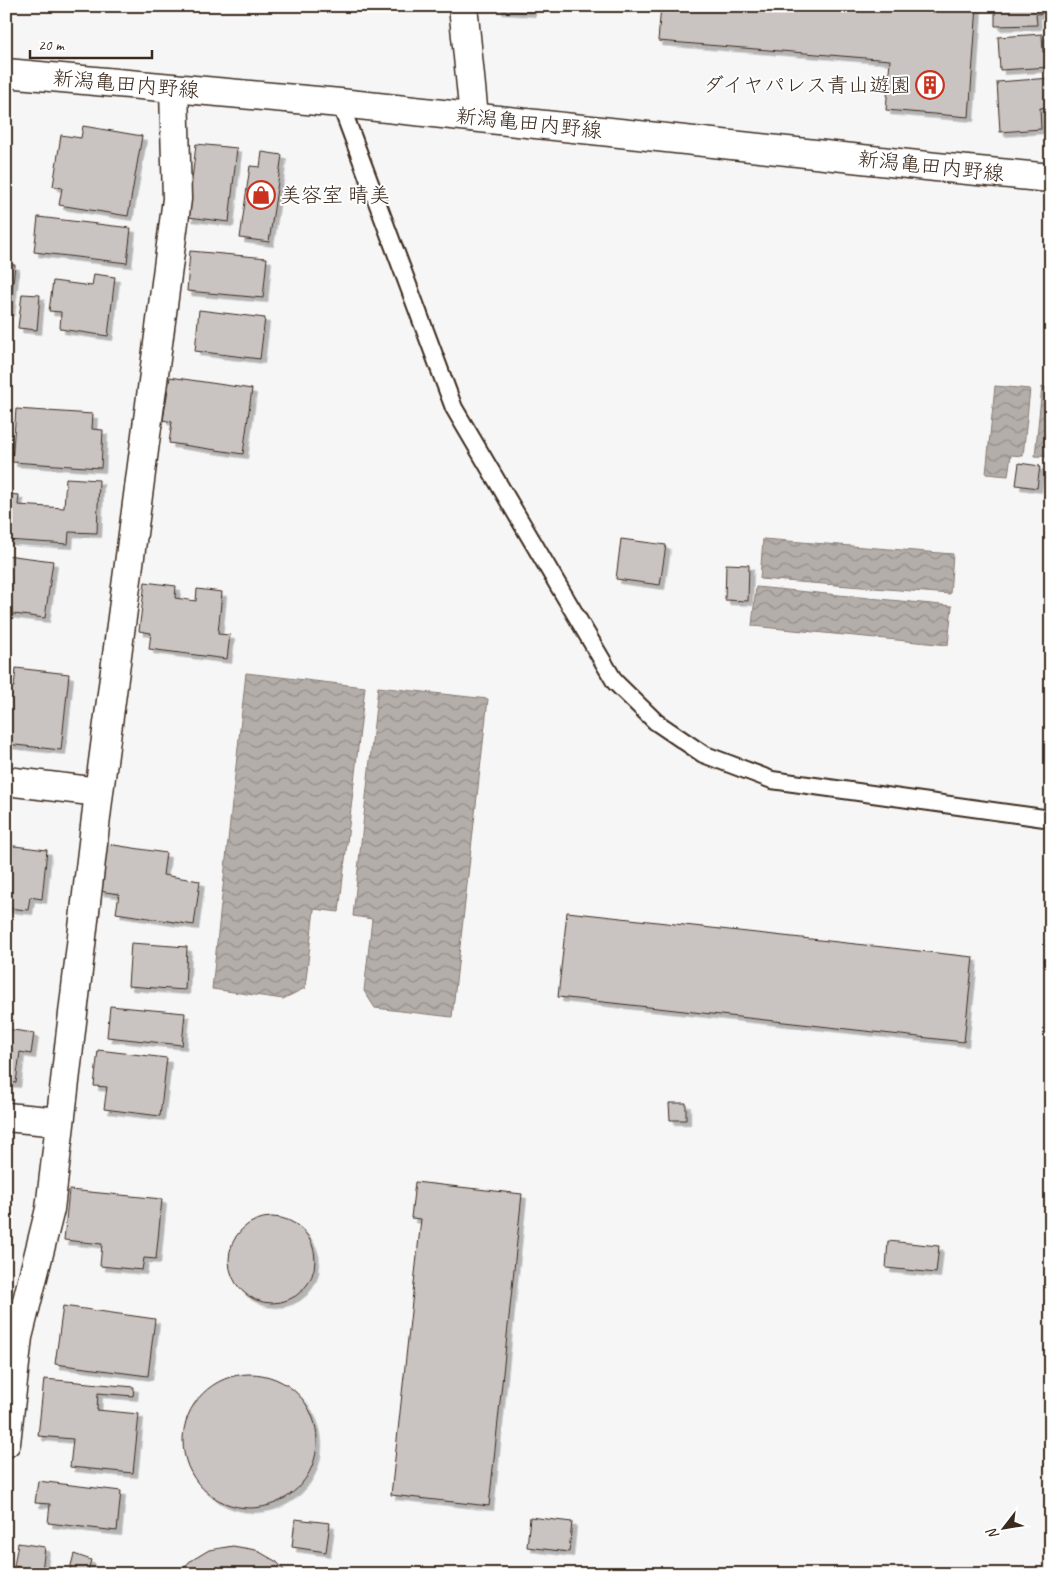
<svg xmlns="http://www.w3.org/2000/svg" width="1057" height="1580" font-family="Caveat,'Klee One',sans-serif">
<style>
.water{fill:url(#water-waves);stroke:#847972}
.building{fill:#c9c3c1;stroke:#3b2a1e;filter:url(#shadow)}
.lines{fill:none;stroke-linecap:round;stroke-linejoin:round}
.lane-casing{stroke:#3b2a1e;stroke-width:20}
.street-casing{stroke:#3b2a1e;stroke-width:31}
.secondary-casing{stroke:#3b2a1e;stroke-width:31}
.primary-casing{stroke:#3b2a1e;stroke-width:31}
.lane{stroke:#fff;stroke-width:16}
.street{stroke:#fff;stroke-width:28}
.secondary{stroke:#fff;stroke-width:28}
.primary{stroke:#fff;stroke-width:28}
.labels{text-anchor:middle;stroke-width:4;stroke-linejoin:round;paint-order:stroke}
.street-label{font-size:21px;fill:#3b2a1e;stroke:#fff}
.poi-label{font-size:21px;fill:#3b2a1e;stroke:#fff;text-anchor:end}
</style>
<defs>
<pattern id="water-waves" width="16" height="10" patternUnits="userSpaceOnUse" patternTransform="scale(1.25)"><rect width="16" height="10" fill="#b4aeaa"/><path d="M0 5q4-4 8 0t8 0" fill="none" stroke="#948e8a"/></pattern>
<filter id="shadow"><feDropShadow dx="4.5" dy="4.5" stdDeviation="0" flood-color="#0004"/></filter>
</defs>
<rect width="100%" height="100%" fill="#f7f6f6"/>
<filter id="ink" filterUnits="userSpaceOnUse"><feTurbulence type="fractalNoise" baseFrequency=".02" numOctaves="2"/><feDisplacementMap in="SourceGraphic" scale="10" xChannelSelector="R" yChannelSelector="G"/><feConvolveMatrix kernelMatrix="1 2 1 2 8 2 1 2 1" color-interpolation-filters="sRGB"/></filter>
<g filter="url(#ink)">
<!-- water -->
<path class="water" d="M995,386l35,3 -7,67 -12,-1 -3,21 -22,-2z
M1042,387l9,1v90h-3l1,-21 -14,-1z
M763,539l190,15 -3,40 -190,-15z
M756,587l196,19 -4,39 -196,-19z
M246,673l119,14 -26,225 -25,-3 -9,79 -22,11 -71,-10z
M378,687l110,12 -36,318 -77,-9 -11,-17 8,-72 -19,-3z"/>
<!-- building -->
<path class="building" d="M498,6h33v6l-33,-2z
M661,6h316l-8,111 -83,-7 4,-50 -232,-19z
M995,6h56v7l-15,1 1,11 -42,1z
M1042,34l1,18h8v15l-51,3 -2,-33z
M1051,78v29l-11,1 1,21 -41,3 -3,-50z
M83,126l59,10 -14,80 -69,-11 3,-17 -9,-2 8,-51 20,3z
M196,144l41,4 -8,74 -41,-5z
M262,152l20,3 -13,87 -29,-4 10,-72 10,1z
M38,217l93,11 -4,35 -93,-11z
M190,251l77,7 -4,40 -76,-7z
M6,264l9,1 -5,46h-4z
M94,274l21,3 -7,59 -48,-7 1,-17 -12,-1 4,-30 39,5z
M22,294l18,1 -3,35 -19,-2z
M199,310l66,8 -5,41 -65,-8z
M170,377l82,12 -9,65 -74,-11 3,-21 -9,-2z
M16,409l77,5 -1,15 11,1 -2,38 -89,-6z
M1019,463l21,3 -3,22 -21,-3z
M66,478l33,2 -2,53 -28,-1 -1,12 -62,-4v-46l13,1 -1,10 46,3z
M621,539l45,6 -6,40 -44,-6z
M6,555l47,6 -8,57 -39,-5z
M726,564l23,1 -1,36 -23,-1z
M145,582l31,4 -1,12 21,3 1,-12 25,3 -4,42 12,1 -3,24 -78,-10 2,-16 -12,-2z
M16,668l53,6 -8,76 -55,-6v-58l8,1z
M107,844l59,9 -3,22 37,6 -6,44 -78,-12 3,-19 -20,-3z
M6,845l41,5 -5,49 -12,-2 -2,13 -22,-2z
M567,912l406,45 -9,85 -406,-45z
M131,943l56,4 -2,43 -57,-4z
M110,1006l75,7 -3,32 -75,-8z
M6,1029l28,4 -3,21 -11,-2 -4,31 -10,-1z
M98,1050l69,8 -7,58 -56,-7 3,-22 -13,-1z
M669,1103h17v17h-16z
M415,1182l107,12 -33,312 -98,-11 30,-276 -10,-1z
M69,1190l93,9 -6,60 -12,-1 -2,12 -42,-4 2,-22 -38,-4z
M229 1260a43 43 0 1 1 86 0a43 43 0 1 1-86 0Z
M888,1241l51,5 -3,27 -50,-5z
M63,1306l92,13 -7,57 -93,-12z
M183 1441a67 67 0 1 1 134 0a67 67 0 1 1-134 0Z
M44,1379l90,8 -1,9 -35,-3 -1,17 42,4 -6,59 -63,-6 3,-28 -35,-3z
M38,1481l83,10 -4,40 -69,-8 2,-19 -15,-1z
M530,1517l42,5 -3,30 -42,-5z
M295,1519l35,4 -4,29 -34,-5z
M18,1543l27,4 -3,24 -28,-5z
M233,1546l23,4 21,12 10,12h-108l10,-12 20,-12z
M74,1554l17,6 -4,14 -18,-1z"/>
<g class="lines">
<defs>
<path id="lane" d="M340,103l114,305 161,274 41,40 47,32 69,26 279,39"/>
<path id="street" d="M6,781l93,11
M6,1117l54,5
M6,1443l12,-106 32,-128 49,-417 78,-593 -3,-110"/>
<path id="secondary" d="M463,6l11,111"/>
<path id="primary" d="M6,73l334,30 596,64 115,11"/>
</defs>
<!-- lane casing -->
<use href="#lane" class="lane-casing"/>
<!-- street casing -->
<use href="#street" class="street-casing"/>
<!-- secondary casing -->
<use href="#secondary" class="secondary-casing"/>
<!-- primary casing -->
<use href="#primary" class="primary-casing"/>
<!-- lane -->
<use href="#lane" class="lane"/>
<!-- street -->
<use href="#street" class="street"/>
<!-- secondary -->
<use href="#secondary" class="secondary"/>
<!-- primary -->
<use href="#primary" class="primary"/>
</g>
</g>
<!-- icons -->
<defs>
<symbol id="building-ring" viewBox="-11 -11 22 22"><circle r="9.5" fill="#fff" stroke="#c8321e" stroke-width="1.5"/><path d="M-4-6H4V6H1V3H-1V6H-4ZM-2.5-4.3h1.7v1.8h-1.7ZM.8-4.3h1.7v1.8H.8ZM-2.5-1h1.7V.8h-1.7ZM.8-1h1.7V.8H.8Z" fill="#c8321e"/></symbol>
<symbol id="shop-ring" viewBox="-11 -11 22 22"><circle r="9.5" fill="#fff" stroke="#c8321e" stroke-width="1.5"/><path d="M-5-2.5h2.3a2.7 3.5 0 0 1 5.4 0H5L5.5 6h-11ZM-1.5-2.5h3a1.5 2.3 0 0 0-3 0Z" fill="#c8321e"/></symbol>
</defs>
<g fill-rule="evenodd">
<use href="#building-ring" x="914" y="69" width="32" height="32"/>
<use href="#shop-ring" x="245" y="179" width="32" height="32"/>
</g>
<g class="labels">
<!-- street labels -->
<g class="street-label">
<text transform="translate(126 84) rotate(5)" y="7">新潟亀田内野線</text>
<text transform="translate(529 123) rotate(6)" y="7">新潟亀田内野線</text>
<text transform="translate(931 166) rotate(6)" y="7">新潟亀田内野線</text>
</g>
<!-- poi labels -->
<g class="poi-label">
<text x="911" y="92">ダイヤパレス青山遊園</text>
<text x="280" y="202" text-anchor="start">美容室 晴美</text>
</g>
</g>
<!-- margin -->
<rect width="1057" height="1580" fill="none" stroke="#fff" stroke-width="25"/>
<rect x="12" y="12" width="1032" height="1555" fill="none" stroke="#3b2a1e" stroke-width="2" filter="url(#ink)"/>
<!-- north arrow -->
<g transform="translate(1004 1528) rotate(239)" stroke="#ffffff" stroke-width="4" paint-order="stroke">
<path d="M0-4L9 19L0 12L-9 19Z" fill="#3b2a1e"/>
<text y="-8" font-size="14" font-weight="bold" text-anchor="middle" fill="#3b2a1e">N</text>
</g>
<!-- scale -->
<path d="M30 50v8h122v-8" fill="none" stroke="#3b2a1e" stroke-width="2.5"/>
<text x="38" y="50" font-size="15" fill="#3b2a1e" stroke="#ffffff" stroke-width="4" paint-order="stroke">20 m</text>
</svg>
